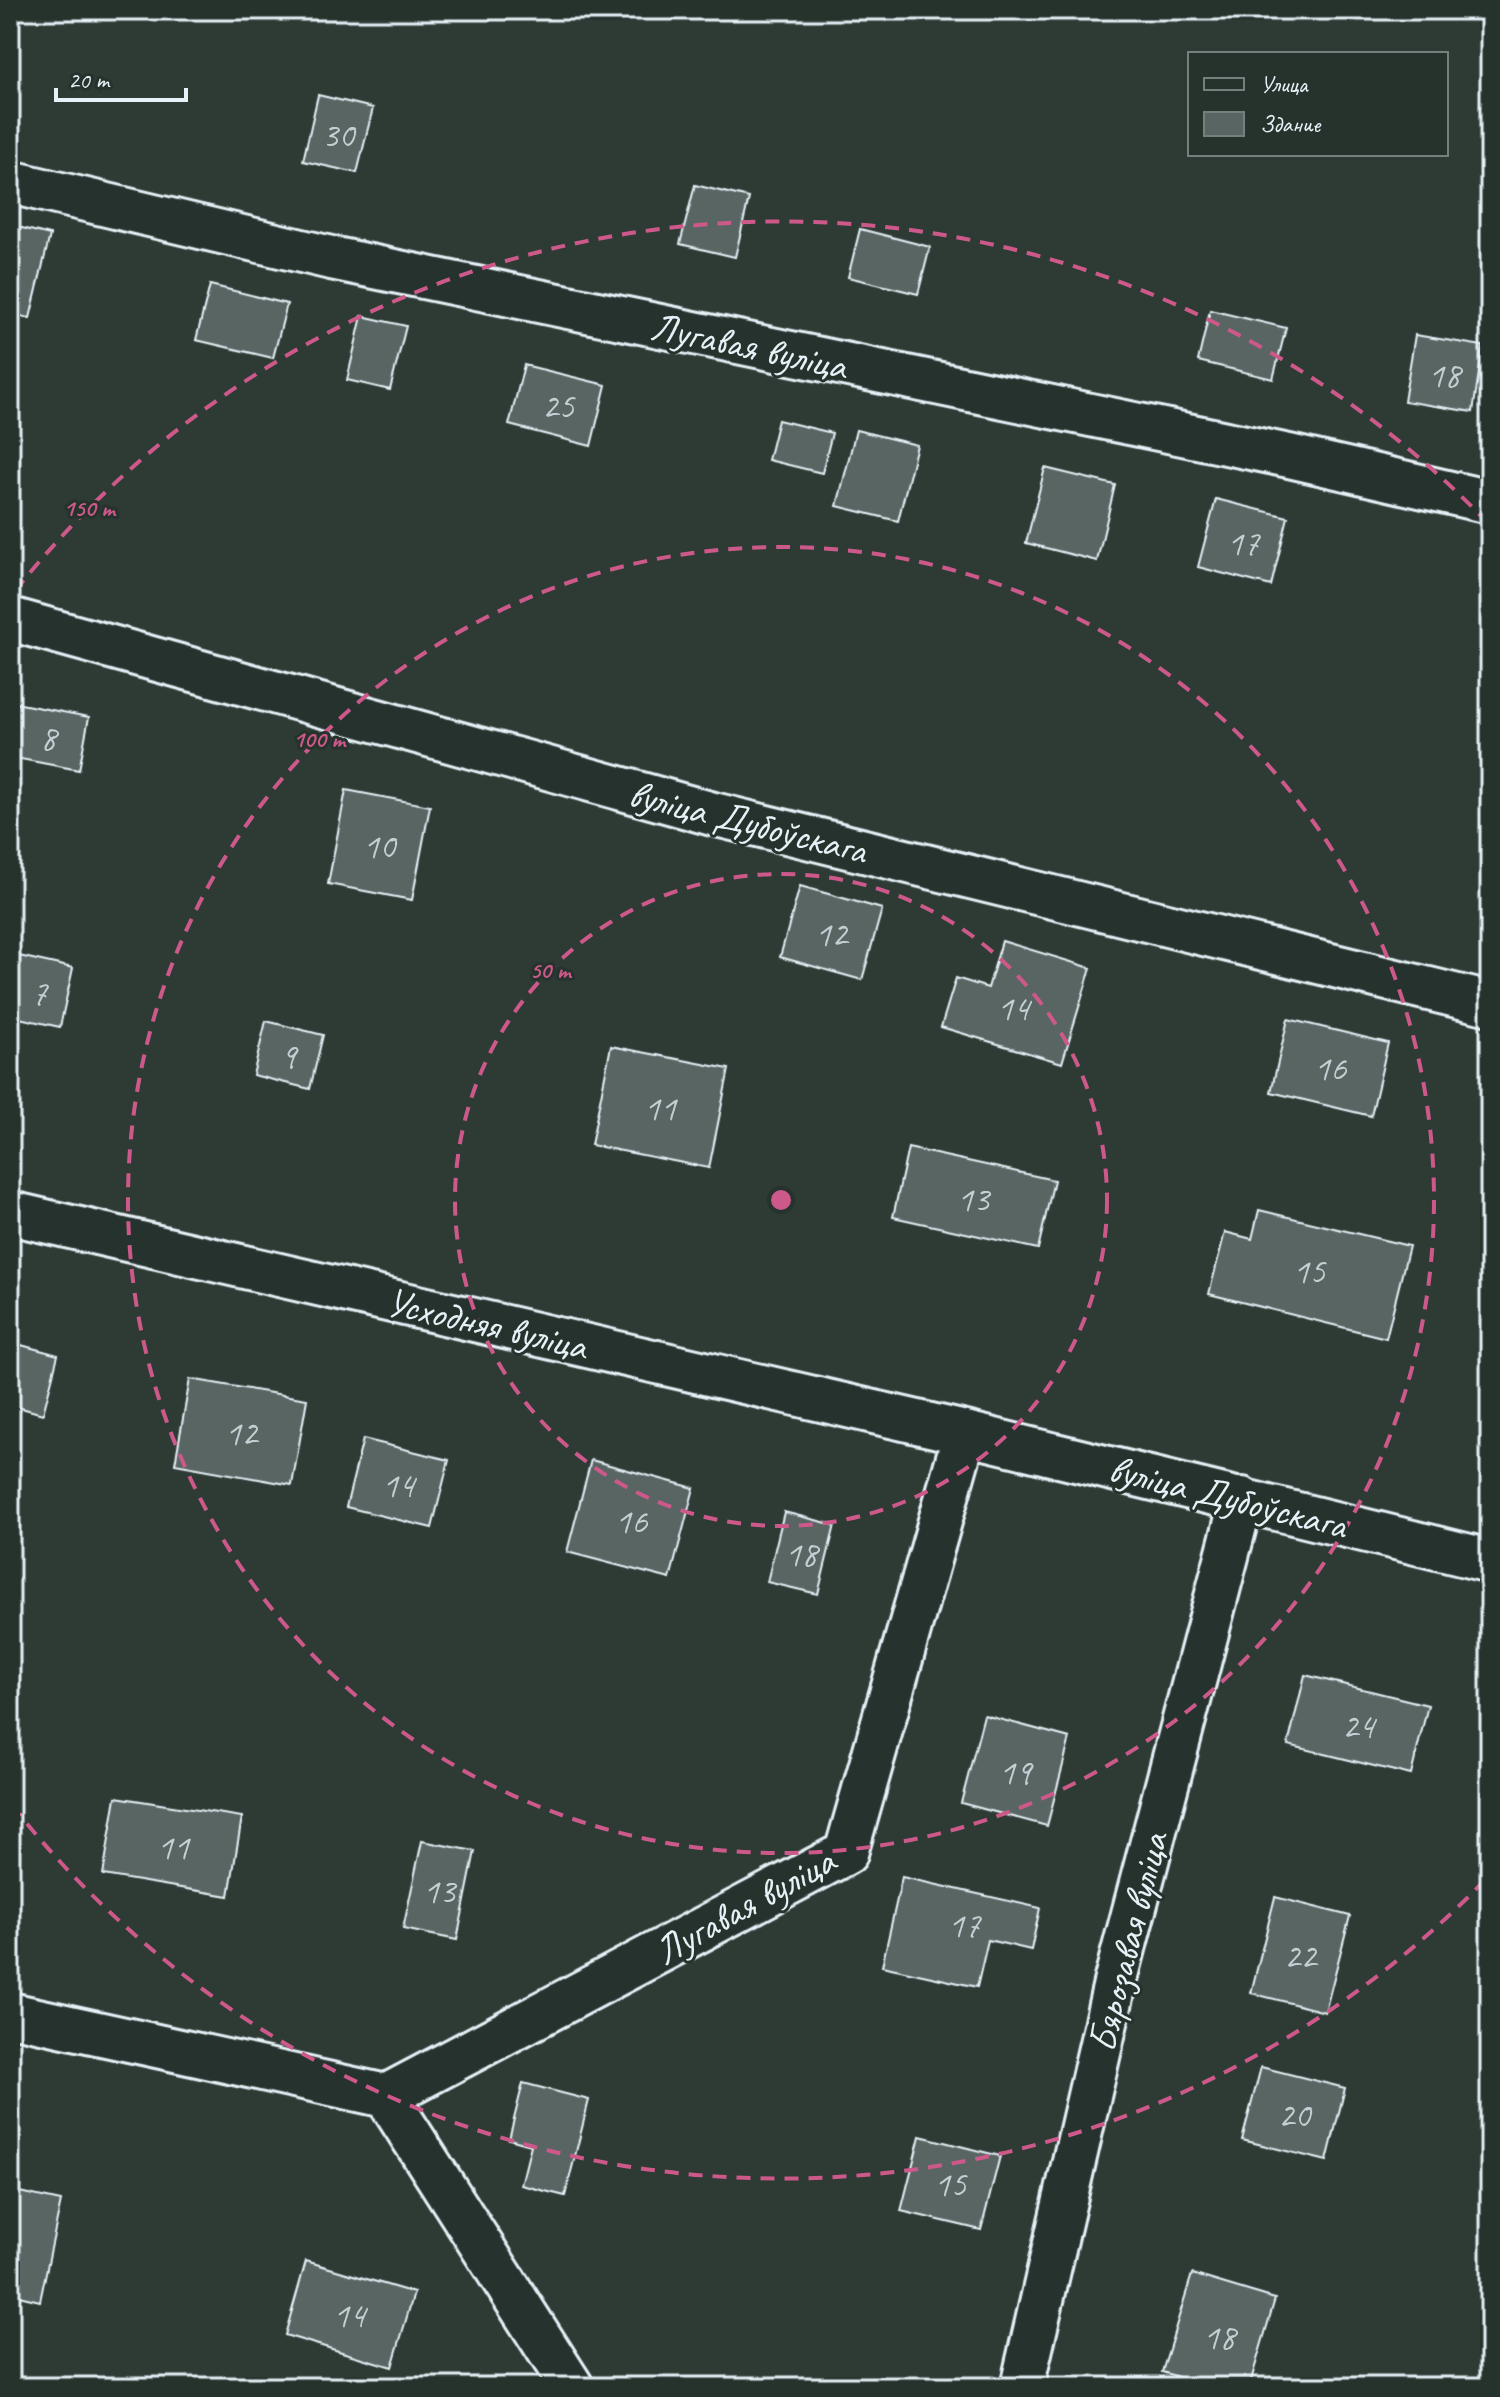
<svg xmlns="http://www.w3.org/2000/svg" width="1500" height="2397" font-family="Caveat,sans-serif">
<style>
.building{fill:#596563;stroke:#e8f1f8;stroke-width:2}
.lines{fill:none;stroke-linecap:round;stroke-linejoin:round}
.minor-casing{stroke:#e8f1f8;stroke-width:48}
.minor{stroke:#26332d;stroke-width:42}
.ring{fill:none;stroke:#cd598a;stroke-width:4;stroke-dasharray:14 10}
.labels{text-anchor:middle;stroke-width:6;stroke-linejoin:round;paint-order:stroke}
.number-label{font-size:36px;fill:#c4ced3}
.street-label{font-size:40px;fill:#e8f1f8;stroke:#26332d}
.centre{fill:#cd598a;stroke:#26332d;stroke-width:4}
.ring-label{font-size:24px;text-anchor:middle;font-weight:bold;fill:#cd598a;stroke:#26332d;stroke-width:6;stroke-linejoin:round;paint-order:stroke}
</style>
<rect width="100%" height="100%" fill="#2e3b35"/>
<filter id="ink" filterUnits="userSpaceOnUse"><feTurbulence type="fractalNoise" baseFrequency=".0125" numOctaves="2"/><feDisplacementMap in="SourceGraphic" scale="16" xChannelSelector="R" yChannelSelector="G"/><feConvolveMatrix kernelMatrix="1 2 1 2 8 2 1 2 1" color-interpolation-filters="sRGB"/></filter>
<g filter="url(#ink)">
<!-- building -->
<path class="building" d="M318,95l55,13 -16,65 -54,-12z
M695,185l54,13 -14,59 -55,-13z
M10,225l40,10 -20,83 -20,-4z
M860,229l70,18 -12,47 -70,-17z
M210,285l77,19 -14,54 -77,-18z
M1210,310l76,18 -13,51 -75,-18z
M362,316l44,10 -16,64 -43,-10z
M1415,335l68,11 -10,66 -69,-11z
M524,365l82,20 -15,61 -82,-21z
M778,420l54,13 -10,40 -54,-13z
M856,430l61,15 -19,76 -61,-15z
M1045,468l70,17 -18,76 -71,-18z
M1216,499l72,18 -17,69 -73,-19z
M10,702l79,15 -10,53 -69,-13z
M346,790l84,16 -18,94 -84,-16z
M800,886l82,23 -20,71 -82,-23z
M1002,941l89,27 -29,95 -121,-36 15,-49 32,10z
M10,954l63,14 -13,59 -50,-11z
M1288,1019l100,24 -17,73 -100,-24z
M266,1021l57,14 -13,54 -57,-14z
M611,1046l118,23 -20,99 -118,-23z
M908,1148l146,32 -16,69 -145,-32z
M1259,1210l150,36 -23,92 -177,-44 16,-62 27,7z
M10,1342l48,13 -15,59 -33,-9z
M190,1379l117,20 -15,86 -117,-21z
M363,1439l86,21 -17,68 -86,-21z
M591,1460l103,28 -24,91 -103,-27z
M784,1512l51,13 -17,69 -51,-12z
M1305,1675l123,30 -17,70 -123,-30z
M984,1715l86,23 -23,88 -86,-23z
M116,1797l126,20 -13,79 -126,-21z
M422,1841l53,10 -18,89 -54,-11z
M902,1877l138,31 -9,42 -43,-10 -11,47 -95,-21z
M1275,1897l75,19 -25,96 -74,-19z
M1261,2067l84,21 -18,73 -85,-21z
M523,2083l66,17 -24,96 -44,-11 10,-40 -22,-6z
M920,2136l80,20 -19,74 -80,-19z
M10,2190l51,11 -21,100 -30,-7z
M306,2261l108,32 -22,74 -107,-32z
M1192,2274l83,25 -26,88h-38l-49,-15z"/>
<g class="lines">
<defs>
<path id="minor" d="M10,182l321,76 958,198 201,46
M10,619l703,195 777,190
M10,1213l955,220 525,128
M10,2014l376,82
M572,2387l-186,-291 460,-243 119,-420
M1022,2387l94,-408 126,-480"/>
</defs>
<!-- minor casing -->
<use href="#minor" class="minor-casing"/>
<!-- minor -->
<use href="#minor" class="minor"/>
</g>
</g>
<!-- distance rings -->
<g class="ring">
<circle cx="781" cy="1200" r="326"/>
<circle cx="781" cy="1200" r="653"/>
<path d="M1485 1880A979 979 0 0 1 15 1809M15 591A979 979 0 0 1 1485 520"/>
</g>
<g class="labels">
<!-- number labels -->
<g class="number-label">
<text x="338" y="147">30</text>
<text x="1444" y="387">18</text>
<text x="558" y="418">25</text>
<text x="1243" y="555">17</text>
<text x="48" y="750">8</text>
<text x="379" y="858">10</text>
<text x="831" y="946">12</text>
<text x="39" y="1005">7</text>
<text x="1013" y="1020">14</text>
<text x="288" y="1068">9</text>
<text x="1330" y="1080">16</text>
<text x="660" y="1120">11</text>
<text x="973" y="1211">13</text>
<text x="1309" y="1283">15</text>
<text x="241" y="1445">12</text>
<text x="398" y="1497">14</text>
<text x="631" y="1533">16</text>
<text x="801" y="1566">18</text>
<text x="1358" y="1738">24</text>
<text x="1015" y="1784">19</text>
<text x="173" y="1859">11</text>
<text x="439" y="1903">13</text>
<text x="964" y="1937">17</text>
<text x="1300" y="1968">22</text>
<text x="1294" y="2127">20</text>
<text x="950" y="2196">15</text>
<text x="349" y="2327">14</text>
<text x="1219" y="2349">18</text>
</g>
<!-- street labels -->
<g class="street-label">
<text transform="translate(749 345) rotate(12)" y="14">Лугавая вуліца</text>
<text transform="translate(748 821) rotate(14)" y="14">вуліца Дубоўскага</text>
<text transform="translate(487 1323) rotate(13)" y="14">Усходняя вуліца</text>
<text transform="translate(1228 1496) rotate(14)" y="14">вуліца Дубоўскага</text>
<text transform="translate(744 1905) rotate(-29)" y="14">Лугавая вуліца</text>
<text transform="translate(1127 1942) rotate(-76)" y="14">Бярозавая вуліца</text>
</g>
</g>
<circle cx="781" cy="1200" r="12" class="centre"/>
<g class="ring-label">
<text x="89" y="516">150 m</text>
<text x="319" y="747">100 m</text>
<text x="550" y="978">50 m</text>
</g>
<!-- margin -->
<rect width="1500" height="2397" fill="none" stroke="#26332d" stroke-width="40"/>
<rect x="20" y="20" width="1460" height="2357" fill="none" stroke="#e8f1f8" stroke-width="3" filter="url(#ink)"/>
<!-- legend -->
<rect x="1188" y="52" width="260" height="104" fill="#26332d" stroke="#747f7e" stroke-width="2"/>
<rect x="1204" y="78" width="40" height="12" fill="#26332d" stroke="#747f7e" stroke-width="2"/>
<text x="1260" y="92" font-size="24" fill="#e8f1f8">Улица</text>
<rect x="1204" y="112" width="40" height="24" fill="#596563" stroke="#747f7e" stroke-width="2"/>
<text x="1260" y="132" font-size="24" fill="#e8f1f8">Здание</text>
<!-- scale -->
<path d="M56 88v12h130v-12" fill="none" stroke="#e8f1f8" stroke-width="4"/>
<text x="68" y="88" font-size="24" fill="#e8f1f8" stroke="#26332d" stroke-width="6" paint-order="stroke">20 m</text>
</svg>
